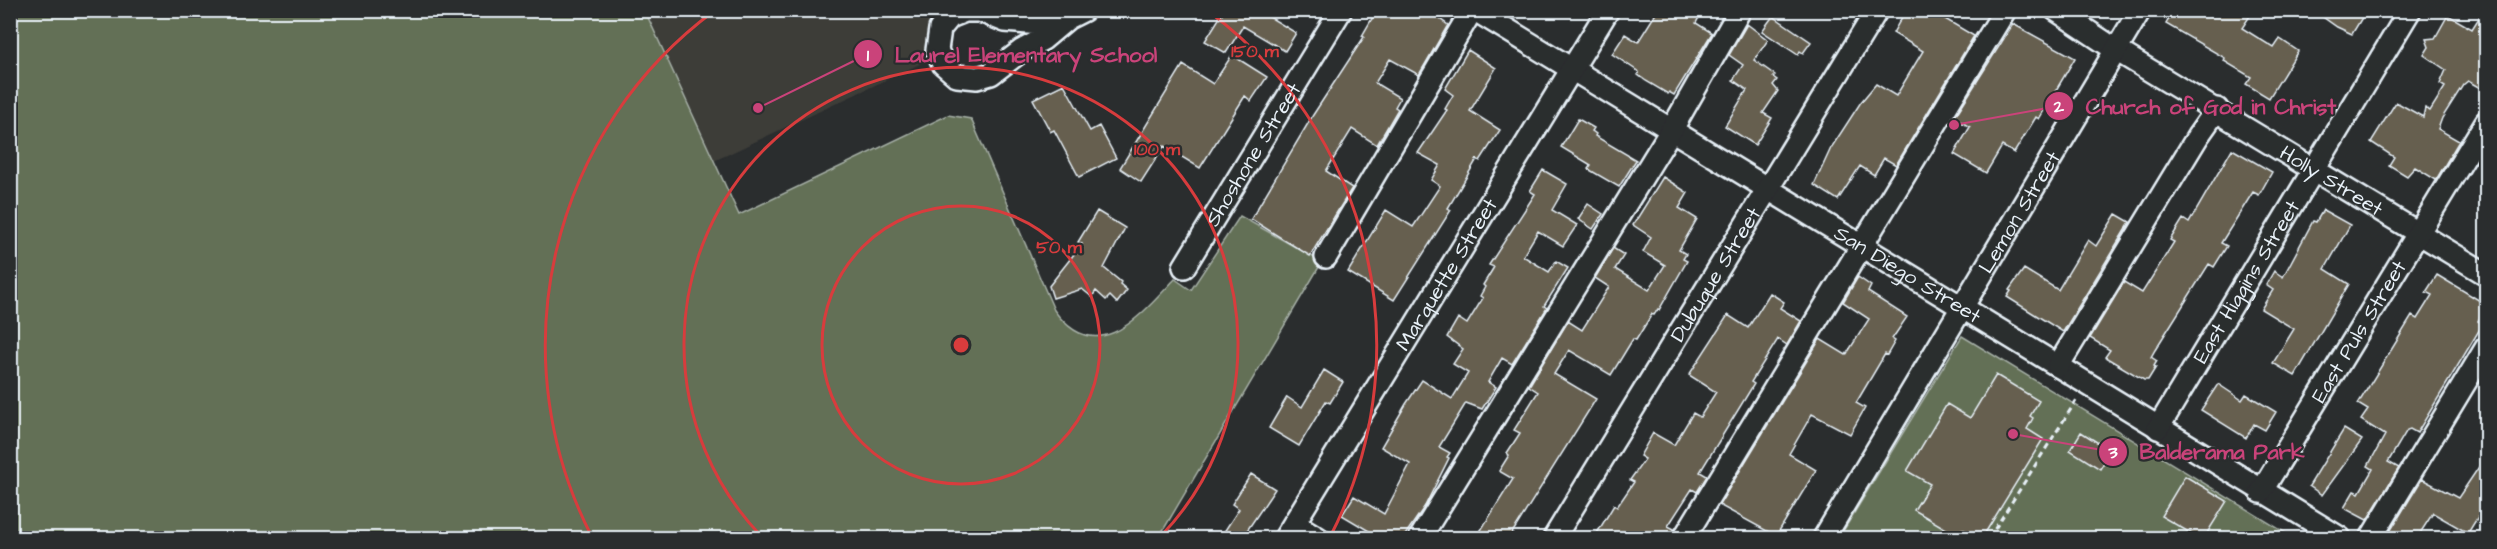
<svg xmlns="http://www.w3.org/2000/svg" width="2497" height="549" font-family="'Architects Daughter',sans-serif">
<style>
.built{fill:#3c3c38}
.green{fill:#646f56;stroke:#a6b0a7;stroke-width:1.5}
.building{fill:#665f4f;stroke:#e8f1f8;stroke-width:1.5}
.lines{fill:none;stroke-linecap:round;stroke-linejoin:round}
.minor-casing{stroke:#e8f1f8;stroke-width:26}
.path{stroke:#e8f1f8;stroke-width:3;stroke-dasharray:6 4.5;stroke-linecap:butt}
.minor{stroke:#2a2d2e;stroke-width:21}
.ring{fill:none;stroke:#d83c3d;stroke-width:3}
.labels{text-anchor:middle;stroke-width:4.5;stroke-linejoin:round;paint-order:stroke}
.street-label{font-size:21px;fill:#e8f1f8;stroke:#2a2d2e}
.centre{fill:#d83c3d;stroke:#2a2d2e;stroke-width:3}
.ring-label{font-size:18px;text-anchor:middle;font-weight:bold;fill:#d83c3d;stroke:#2a2d2e;stroke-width:4.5;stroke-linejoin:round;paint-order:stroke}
.leader{fill:none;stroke:#ca437a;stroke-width:2}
.callout-dot{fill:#ca437a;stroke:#2a2d2e;stroke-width:2}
.mark-label{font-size:18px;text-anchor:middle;font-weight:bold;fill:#fff}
.callout-label{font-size:22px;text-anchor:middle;font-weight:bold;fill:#ca437a;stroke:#2a2d2e;stroke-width:4.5;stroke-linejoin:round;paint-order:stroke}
</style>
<rect width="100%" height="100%" fill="#2a2d2e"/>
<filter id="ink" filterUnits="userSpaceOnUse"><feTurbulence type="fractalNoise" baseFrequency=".0167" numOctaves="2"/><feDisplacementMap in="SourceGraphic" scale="12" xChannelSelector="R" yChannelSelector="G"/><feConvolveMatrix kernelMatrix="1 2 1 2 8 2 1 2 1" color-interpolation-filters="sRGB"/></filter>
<g filter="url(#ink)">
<!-- built -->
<path class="built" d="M645,11h301l-7,44 -225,106z"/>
<!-- green -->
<path class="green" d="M10,11h635l94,204 209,-100 23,4 83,191c43,60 87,5 121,-31l16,11 49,-74 82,46 -160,270 3,6h-1154z
M1962,336l332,202h-442l-10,-5z"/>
<!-- building -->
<path class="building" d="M1217,10h41l38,23 -11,18 -42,-25 -17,27 -21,-12 17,-27z
M1377,10h50l21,15 -29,50 -29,-16 -15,24 25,15 -5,9 3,2 -21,36 -25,-16 -26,42 26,17 -42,68 -59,-37 62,-104 51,-78 -2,-1z
M1658,10h45l-7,13 16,10 -38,62 -5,-3 -1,2 -22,-13 -8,-6 1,-3 -27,-18 13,-20 13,8z
M1906,10h24l44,26 -78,129 -12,-7 -10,17 -14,-9 -22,34 -24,-15 17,-37 30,-46 15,-18 20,12 27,-45 -30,-18z
M2174,10h68l8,6 -8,12 32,20 6,-9 18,12 -29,47 -23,-14 5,-7 -27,-16 1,-3 -59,-34z
M2313,10h41l9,6 -11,18 -15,-7z
M2484,10h3v82l-19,-11 -5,4 -21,33 -4,11 21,12 -23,39 -21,-13 -8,9 -18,-11 5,-8 -23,-15 25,-40 27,15 2,-9 5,3 15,-24 -5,-3 6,-14 -22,-15 5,-8 -3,-8 9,-1 13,-23 24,14z
M1773,16l38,26 -8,11 -3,-2 -2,4 -36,-24z
M1747,24l21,16 -14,20 21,15 -2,2 4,3 -4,5 5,6 -15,22 9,5 -17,27 -30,-19 22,-36 -14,-10 10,-15 -14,-10z
M2013,24l62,34 -36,61 -3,-2 -22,36 -12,-7 -16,27 -32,-19 16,-27 -16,-9z
M1468,50l28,18 -26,43 30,19 -20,31 -3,-2 -29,49 3,2 -57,90 -46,-28 38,-62 27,17 27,-41 -9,-6 9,-15 -22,-12 29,-43 -2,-1 8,-14 -8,-6z
M1232,55l35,22 -16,24 -6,-5 -45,72 -36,-22 -23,36 -21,-14 63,-103 30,19z
M1064,84l26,47 9,-5 17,32 -37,19 -25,-47 -4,2 -1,-3 -16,-30z
M1578,119l16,9 -2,3 4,3 -1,2 41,24 -17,27 -31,-18 3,-4 -30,-18z
M2232,149l40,23 -13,23 -6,-3 -32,51 6,3 -13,21 -5,-3 -54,86 -4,7 6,4 -3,5 2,1 -8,13h-4l-39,-23 5,-7 -20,-12 34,-56 18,11 32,-51 -4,-2 13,-21 6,4z
M1543,170l24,14 -15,26 25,15 -14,21 -25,-15 -15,25 26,16 7,-11 12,7 -24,38 3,2 -35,56 -10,-6 -14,24 8,5 -14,22 -16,-6 -27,44 11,6 -3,4 2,1 -24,48 -22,32h-19l-10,-4 -32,-19 12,-19 30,18 26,-50 -29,-17 25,-43 16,-24 30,19 16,-26 -15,-9 10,-15 -16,-12 11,-19 9,6 16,-26 -3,-2 5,-9 -2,-2 11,-18 -5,-2 46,-71 -5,-3z
M1663,177l25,16 -9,15 18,11 -18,31 7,4 -3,5 4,2 -28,49 -1,-1 -4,6 -2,-1 -16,26 -3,-1 -22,36 -42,-25 -15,24 42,25 -87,139h-33l37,-59 -14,-8 10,-16 -2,-2 13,-20 -6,-3 24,-38 -9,-6 39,-65 14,9 27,-43 -14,-9 18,-30 11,7 -9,14 34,21 16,-25 -22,-13 8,-15 -18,-12z
M1588,204l15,10 -10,15 -15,-10z
M2323,210l27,15 -25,44 24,15 -54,92 -22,-13 21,-34 -33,-20 12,-19 -7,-5 8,-14 9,6 30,-56 3,1z
M1097,211l28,17 -21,40 17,14 -1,2 7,6 -10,13 -7,-7 -4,4 -10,-9 -4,6 -10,-8 -29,9 -4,-12 33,-42 -4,-2z
M2116,214l14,8 -67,110 -56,-35 4,-6 -2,-1 15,-21 34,21 30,-50 8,6z
M2437,275l50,30 -9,16 5,3 -66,109 -7,-4 -3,1 -19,32 11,6 -32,52 -2,-1 -21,-11 10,-17 5,2 14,-24 -5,-3 17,-31 -24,-15 7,-10 -10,-6 54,-88 5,3 15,-24 -6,-3z
M1858,277l13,9 -3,6 39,25 -15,22 3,2 -8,14 -2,-1 -29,49 9,5 -15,26 -38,-20 -23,40 27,16 -40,66 -57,-31 101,-166 26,16 23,-36 -26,-17z
M1770,293l14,9 -4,6 21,13 -14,24 -9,-6 -27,43 3,2 -54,88 7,4 -10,16 -5,-3 -24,37 6,3 -3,9h-77l20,-33 3,2 17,-25 -4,-2 15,-21 -5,-3 13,-23 21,12 19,-32 7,4 16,-25 -27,-17 39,-60 20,13z
M1324,370l19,12 -13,21 -4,-2 -27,45 -30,-18 18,-31 15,10z
M1996,375l43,26 -9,15 3,2 -6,11 16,10 -61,99 -20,-9 -4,7 -44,-26 16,-26 -23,-13 40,-67 23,14z
M2218,384l24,16 4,-6 30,18 -11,18 -11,-6 -8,14 -45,-28z
M2344,429l18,11 -40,55 -13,-9z
M2081,432l30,19 -11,18 -30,-19z
M2487,455v47l-19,31 -35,-20 -16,25h-20l-8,-5 33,-54 36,19z
M1251,474l24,15 -33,49h-22l19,-29 -7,-5z
M2185,476l42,25 -23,37h-5l-38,-22z"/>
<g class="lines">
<defs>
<g id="minor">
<path id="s1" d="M1475,10l865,528"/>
<path id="s2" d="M2056,10l60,40 370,224"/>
<path d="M1068,18l-28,6 -35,-3 -25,-10h-15l-15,6 -10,12 -3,21 6,14 14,12 20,2 14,-4 30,-23 22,-12 25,-21 16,-8"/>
<path d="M1326,257l146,-247"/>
<path id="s3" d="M1184,267l157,-257"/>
<path d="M2058,366l140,-230 19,-27"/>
<path id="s4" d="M2158,428l252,-418"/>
<path id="s5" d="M2261,492l225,-370"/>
<path d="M1295,524l23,14"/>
<path id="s6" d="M1285,538l323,-528"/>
<path d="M1420,538l252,-409 68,-119"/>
<path id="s7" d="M1554,538l323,-528"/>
<path d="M1684,538l321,-528"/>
<path id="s8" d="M1824,538l316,-528"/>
<path d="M2371,538l115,-190"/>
</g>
</defs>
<!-- minor casing -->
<use href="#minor" class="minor-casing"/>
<!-- path -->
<path class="path" d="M1989,538l87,-137"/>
<!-- minor -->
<use href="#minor" class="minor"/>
</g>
</g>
<!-- distance rings -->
<g class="ring">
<circle cx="961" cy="345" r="139"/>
<path d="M762 537A277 277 0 1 1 1160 537"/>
<path d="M592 537A416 416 0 0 1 714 11M1208 11A416 416 0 0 1 1330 537"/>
</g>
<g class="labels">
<!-- street labels -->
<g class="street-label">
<text dy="7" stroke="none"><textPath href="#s3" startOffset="132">Shoshone Street</textPath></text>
<text dy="7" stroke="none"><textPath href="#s2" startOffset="324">Holly Street</textPath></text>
<text dy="7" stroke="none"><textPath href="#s8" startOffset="380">Lemon Street</textPath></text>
<text dy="7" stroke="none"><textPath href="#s1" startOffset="507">San Diego Street</textPath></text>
<text dy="7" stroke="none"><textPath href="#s6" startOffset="309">Marquette Street</textPath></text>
<text dy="7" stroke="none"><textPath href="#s7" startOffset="309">Dubuque Street</textPath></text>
<text dy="7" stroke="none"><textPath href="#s4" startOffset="171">East Higgins Street</textPath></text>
<text dy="7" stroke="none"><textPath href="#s5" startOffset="188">East Puls Street</textPath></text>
</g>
</g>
<circle cx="961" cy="345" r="9" class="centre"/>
<g class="ring-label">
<text x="1255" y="57">150 m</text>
<text x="1157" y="155">100 m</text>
<text x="1059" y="253">50 m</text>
</g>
<!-- callouts -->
<path class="leader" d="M758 108L868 54M1954 125L2059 106M2013 434L2113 452"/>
<g class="callout-dot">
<circle cx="758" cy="108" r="6"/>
<circle cx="1954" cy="125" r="6"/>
<circle cx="2013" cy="434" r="6"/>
<circle cx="868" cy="54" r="15"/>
<circle cx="2059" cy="106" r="15"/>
<circle cx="2113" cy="452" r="15"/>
</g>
<g class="mark-label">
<text x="868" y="61">1</text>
<text x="2059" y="112">2</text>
<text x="2113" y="458">3</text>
</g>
<g class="callout-label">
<text x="1026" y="62">Laurel Elementary School</text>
<text x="2211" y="114">Church of God in Christ</text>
<text x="2222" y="459">Balderama Park</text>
</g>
<!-- margin -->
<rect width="2497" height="549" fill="none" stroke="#2a2d2e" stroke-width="36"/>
<rect x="18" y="18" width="2461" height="513" fill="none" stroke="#e8f1f8" stroke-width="2" filter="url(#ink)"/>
</svg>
